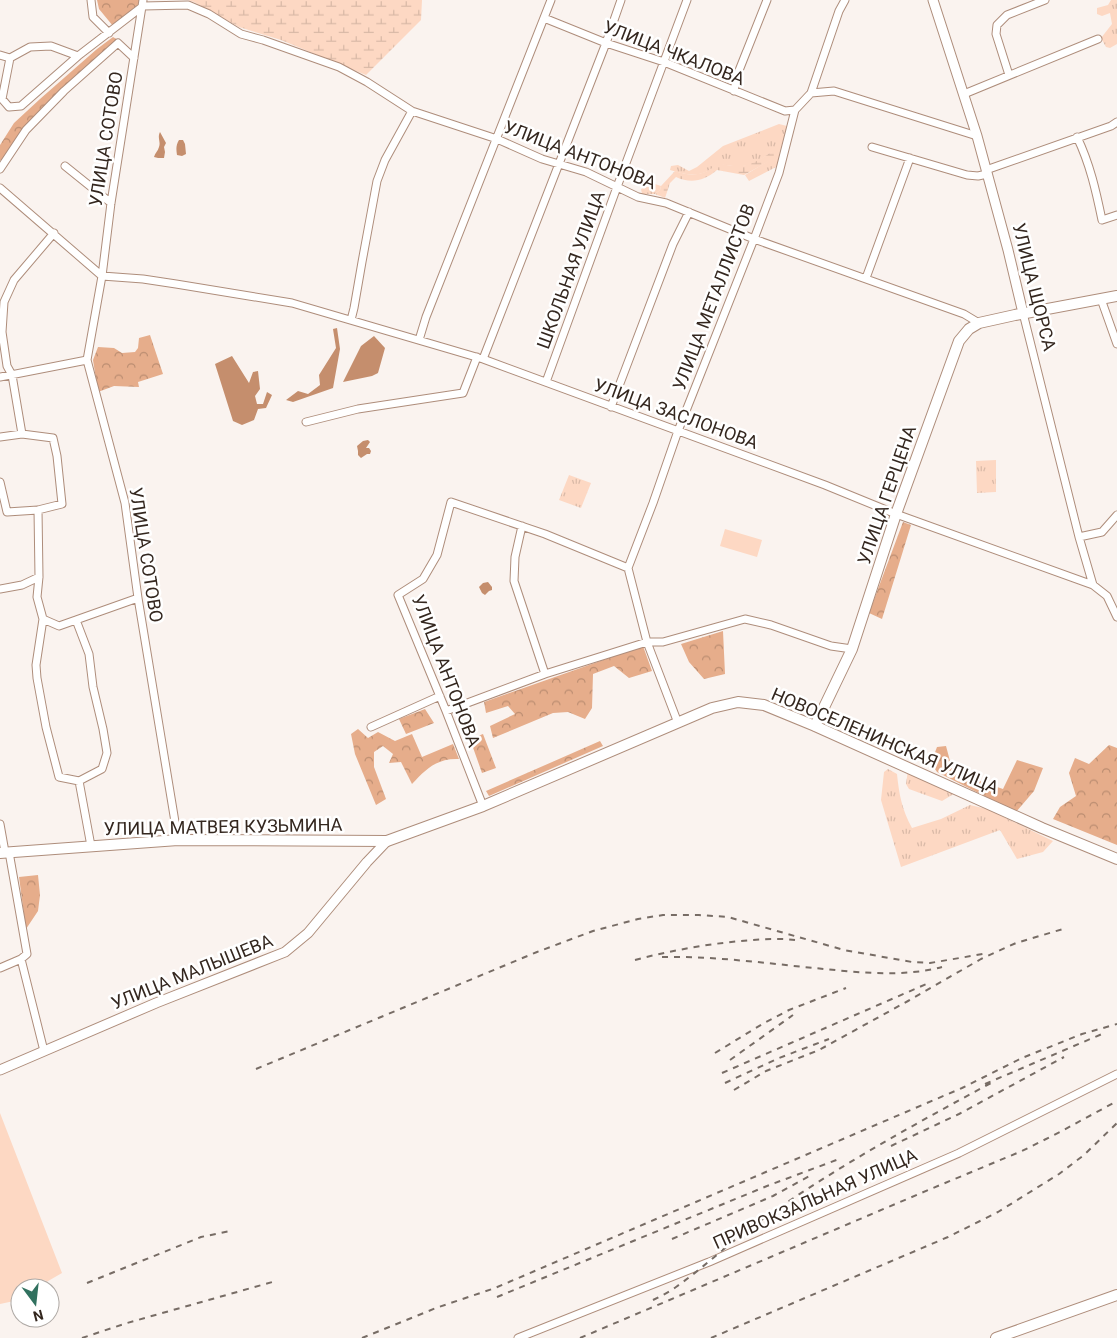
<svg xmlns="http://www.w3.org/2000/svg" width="1117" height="1338" font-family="Roboto,sans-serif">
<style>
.grass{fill:url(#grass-tufts)}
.forest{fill:url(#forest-crowns)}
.wetland{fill:url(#wetland-marsh)}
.pitch{fill:#fdd8c3}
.water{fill:#c58e6d}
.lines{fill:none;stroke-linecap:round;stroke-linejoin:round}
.minor-casing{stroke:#ae8d7b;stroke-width:9}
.tertiary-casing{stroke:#ae8d7b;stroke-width:11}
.secondary-casing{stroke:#ae8d7b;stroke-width:12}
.minor{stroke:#fff;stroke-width:7}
.tertiary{stroke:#fff;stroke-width:9}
.secondary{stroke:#fff;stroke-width:10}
.rail{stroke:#776c65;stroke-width:2;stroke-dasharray:6 6;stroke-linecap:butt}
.labels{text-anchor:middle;stroke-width:5;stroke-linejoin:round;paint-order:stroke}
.street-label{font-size:18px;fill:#34271f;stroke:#fff}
</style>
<defs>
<pattern id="grass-tufts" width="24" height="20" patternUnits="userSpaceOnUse" patternTransform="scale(1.25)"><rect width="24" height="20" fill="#fdd8c3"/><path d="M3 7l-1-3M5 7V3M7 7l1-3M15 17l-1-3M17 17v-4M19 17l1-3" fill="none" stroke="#d9b9a7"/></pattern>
<pattern id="forest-crowns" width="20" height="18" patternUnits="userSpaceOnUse" patternTransform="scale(1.25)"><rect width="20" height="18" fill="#e6ad8b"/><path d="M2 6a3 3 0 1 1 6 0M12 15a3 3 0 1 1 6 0" fill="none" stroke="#bb8d71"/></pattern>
<pattern id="wetland-marsh" width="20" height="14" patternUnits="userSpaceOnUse" patternTransform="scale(1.25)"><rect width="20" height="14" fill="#fdd8c3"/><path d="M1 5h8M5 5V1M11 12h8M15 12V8" fill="none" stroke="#d9b9a7"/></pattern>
</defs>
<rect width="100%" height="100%" fill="#faf3ef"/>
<!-- grass -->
<path class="grass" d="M1111,0h6v44l-7,4 -4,-1 -5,-9 11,-14 -2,-11 -8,3 -5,-2v-6l11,-3z
M779,124l8,2 -7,25c-9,-1 -17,8 -25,12 -11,5 -25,3 -37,1 -16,14 -29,12 -48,6l1,-4 7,-1 11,6 8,-4 26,-21z
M773,158l5,3v5l-29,15 -4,-6z
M655,184l6,2 -1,4 -5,4h-13l-1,-5z
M996,460v32l-19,1 -1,-32z
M569,475l22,8 -10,25 -22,-8z
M888,769l9,5c2,20 5,36 15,54l29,-9 29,-14 17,4 66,32 -10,11 -26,7 -17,-29 -99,37 -20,-67 3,-28z
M908,770l49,22 -15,9 -33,-12 -3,-5z"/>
<!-- forest -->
<path class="forest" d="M97,0h44l-1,5 -27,21 -14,-17z
M113,37l5,3 -91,84 -10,13 -14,25 -3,-2v-15l14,-22 26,-24 57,-50z
M150,335l13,39 -25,8 1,5 -25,-1 -16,6 -5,-32 5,-13 16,1 8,5 13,-1 3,-4 1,-10z
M903,522l8,3 -29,94 -13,-6z
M723,631l2,43 -21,5 -15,-17 -8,-18z
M643,646l9,25 -23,7 -15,-12 -21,8 -1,34 -7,11 -17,-7 -15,1 -60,25 -3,-12 25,-12 -7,-8 -22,7 -2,-11z
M425,709l9,14 -28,11 -7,-15z
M358,729l10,9 10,-6 17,9 17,-7 10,23 31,-13 6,15c-22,-1 -33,10 -47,25l-11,-22 -12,1 4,-9 -10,-8 -9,6v15l12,32 -10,6 -21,-51 -4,-20z
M483,734l13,34 -14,5 -12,-34z
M600,741l3,5 -114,50 -3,-5z
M1109,745l8,3v97l-64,-26 7,-12 16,-11 -7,-23 6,-15 14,6z
M946,746l7,26 50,17 14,-29 26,8 -9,23 -18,21 -79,-40 -6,-9 6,-16z
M38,875l2,20 -2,16 -12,18 -7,-52z"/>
<!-- wetland -->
<path class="wetland" d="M188,0h234l-1,20 -55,55 -85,-35 -42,-13 -45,-25z
M775,150l5,1 -2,10 -5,-2 -29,16 -27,-5c-13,11 -26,14 -41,7l-6,6 -5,15 -10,-4 5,-4 1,-4 14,-15c16,6 30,5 43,-8 26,7 35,1 57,-13z"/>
<!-- pitch -->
<path class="pitch" d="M725,529l37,11 -5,17 -37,-11z
M0,1113l62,160 -26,15h-16v9l-6,4 -14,3z"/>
<!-- water -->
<path class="water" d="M160,132l6,11 -2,4 1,5 -1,6h-6l-4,-1c1,-4 4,-6 5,-10 2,-5 -2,-9 1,-15z
M179,140h4l2,4 1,10 -4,2 -5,-1c-1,-6 -1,-10 2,-15z
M337,328l3,21 -7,39 -40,14 -7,-2 12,-9 10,3 12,-9 -1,-10 17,-27 -3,-19z
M374,336l11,12 -7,25 -6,3 -29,6 18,-36z
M232,356l17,27 4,-11 5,-1 2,18 -5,7 2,8h6l4,-12 5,3 -6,13 -8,1 -4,11 -12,5 -9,-4 -18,-57z
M368,440l2,2 -4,6h3l2,3 -1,3h-3l-6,4 -3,-3v-4l-1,-5 6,-5z
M488,582l4,5v3l-3,1 -4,4 -3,-2 -3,-6 4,-4z"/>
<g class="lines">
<defs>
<path id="minor" d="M91,0l2,17 16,16
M143,0l-32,203 -9,73 -15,84 38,143 13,95 40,242
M544,18l62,25 58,19 121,49 10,-1
M0,55l10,3 20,-11 21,-1 27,10
M10,58l-8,41 7,8 12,-1 57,-50 65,-50 45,-1 21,9 32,20 22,6 76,27 28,15 45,29 85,28 45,20 44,13 52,25 28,6 88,36 210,75 15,9
M1009,75l-13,-41 1,-9 10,-10 38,-15
M734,91l4,-18 29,-73
M811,93l23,-2 143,45
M964,94l134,-55
M1077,137c13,27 19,54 25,83l15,-5
M872,147l95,28 11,1 9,-2
M65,166l46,37
M0,169l26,-39 38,-39 54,-48 16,15
M986,170l125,-44 6,-4
M0,188l102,88 41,3 33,5 116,19 191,56 342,126 71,29 197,71 14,11 10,21
M866,278l44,-120
M1101,299l16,45
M1023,313l56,224 14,48
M351,320l3,-12 8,-46 15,-81 8,-21 27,-49
M419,340l7,-23 125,-317
M483,359l123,-316 15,-43
M0,377l87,-17
M546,382l71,-195 70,-187
M611,407l62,-163 16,-32
M306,422l52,-13 105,-16 14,-36
M22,434l-10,-59 -5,-9 -5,-34 2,-30 10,-22 40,-47
M0,437l22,-3 31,4 4,18 5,48 -24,6 -31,2 -7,-30
M38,510l1,67 -2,20 6,22
M522,526l-7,31 -1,24 31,93
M1079,537l23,-5 15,-17
M0,589l22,-4 17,-8
M76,620l13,34 4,33 10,42 4,24 -5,16 -23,12 12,65
M446,711l99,-37 102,-32h16l82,-23 26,6 60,21 21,3
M678,723l-31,-81 -19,-74 25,-65 25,-72 76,-192 25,-66 16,-63 16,-17 28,-82 6,-11
M371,727l69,-31
M79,781l-20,-4 -13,-50 -9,-49 -1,-13 7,-46 16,7 79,-28
M483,806l-37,-95 -48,-116 25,-16 14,-24 14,-53 94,32 83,34
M0,824l5,28
M21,959l23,92
M0,968l21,-9 6,-5 -18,-102
M518,1338l191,-76 250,-109 158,-79"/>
<path id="tertiary" d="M933,0l44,136 31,114 15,63
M0,1070l156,-67 129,-51 23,-19 59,-71 20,-21"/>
<path id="secondary" d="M815,726l37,-77 44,-135 63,-173 10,-12 10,-6 36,-8 102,-19
M0,853l178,-13 209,1 96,-35 229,-98 26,-6 26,3 51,21 227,102 75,31
M996,1338l121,-43"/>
</defs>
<!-- minor casing -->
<use href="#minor" class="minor-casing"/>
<!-- tertiary casing -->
<use href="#tertiary" class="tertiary-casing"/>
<!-- secondary casing -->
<use href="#secondary" class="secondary-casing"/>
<!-- minor -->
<use href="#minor" class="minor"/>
<!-- tertiary -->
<use href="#tertiary" class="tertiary"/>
<!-- secondary -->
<use href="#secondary" class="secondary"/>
<!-- rail -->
<path class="rail" d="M662,957c51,-1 102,6 152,11 42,4 87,10 128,-1
M635,960c26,-7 52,-12 79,-16 27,-3 55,-7 81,-4
M715,1053l49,-30 25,-13 57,-22
M730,1060l63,-45
M256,1069l281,-117 56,-21 45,-12 25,-4h36l29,2 116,33 68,12 18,1 53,-9
M722,1073l209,-91
M725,1083l54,-25 50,-19
M985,1084l117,-50
M734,1090l32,-19 53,-21 89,-49 73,-42 35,-16 47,-14
M891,1146l68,-32 105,-57
M672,1239l101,-43 40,-22
M87,1283l114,-46 29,-6
M497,1297l270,-111 72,-27
M653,1300c8,-4 16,-8 23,-13 30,-21 56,-47 87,-68 72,-51 150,-94 228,-136
M82,1338l45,-15 149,-42
M362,1338l74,-30 59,-20 467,-200 60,-30 60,-24 35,-10
M580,1338l353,-150 89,-37 38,-19 57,-31
M711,1338l237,-101 50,-25 61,-38 25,-19 33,-32"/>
</g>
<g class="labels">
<!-- street labels -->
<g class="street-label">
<text transform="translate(674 53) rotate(21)" y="6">УЛИЦА ЧКАЛОВА</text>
<text transform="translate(106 139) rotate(-81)" y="6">УЛИЦА СОТОВО</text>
<text transform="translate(580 155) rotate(21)" y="6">УЛИЦА АНТОНОВА</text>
<text transform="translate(571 270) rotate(-70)" y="6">ШКОЛЬНАЯ УЛИЦА</text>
<text transform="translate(1034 287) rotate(76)" y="6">УЛИЦА ЩОРСА</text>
<text transform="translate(714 297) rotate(-69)" y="6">УЛИЦА МЕТАЛЛИСТОВ</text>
<text transform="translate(676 414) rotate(20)" y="6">УЛИЦА ЗАСЛОНОВА</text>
<text transform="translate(887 495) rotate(-71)" y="6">УЛИЦА ГЕРЦЕНА</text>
<text transform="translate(146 555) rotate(81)" y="6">УЛИЦА СОТОВО</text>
<text transform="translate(446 671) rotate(69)" y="6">УЛИЦА АНТОНОВА</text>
<text transform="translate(885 741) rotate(23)" y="6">НОВОСЕЛЕНИНСКАЯ УЛИЦА</text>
<text transform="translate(223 827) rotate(-1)" y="6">УЛИЦА МАТВЕЯ КУЗЬМИНА</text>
<text transform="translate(192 972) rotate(-22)" y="6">УЛИЦА МАЛЫШЕВА</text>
<text transform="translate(815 1199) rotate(-24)" y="6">ПРИВОКЗАЛЬНАЯ УЛИЦА</text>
</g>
</g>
<!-- north arrow -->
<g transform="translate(35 1303) rotate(165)"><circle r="24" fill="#ffffff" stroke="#aea9a5"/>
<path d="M0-4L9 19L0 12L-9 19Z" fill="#31715f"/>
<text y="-8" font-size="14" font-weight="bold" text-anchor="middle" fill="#34271f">N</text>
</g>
</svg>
